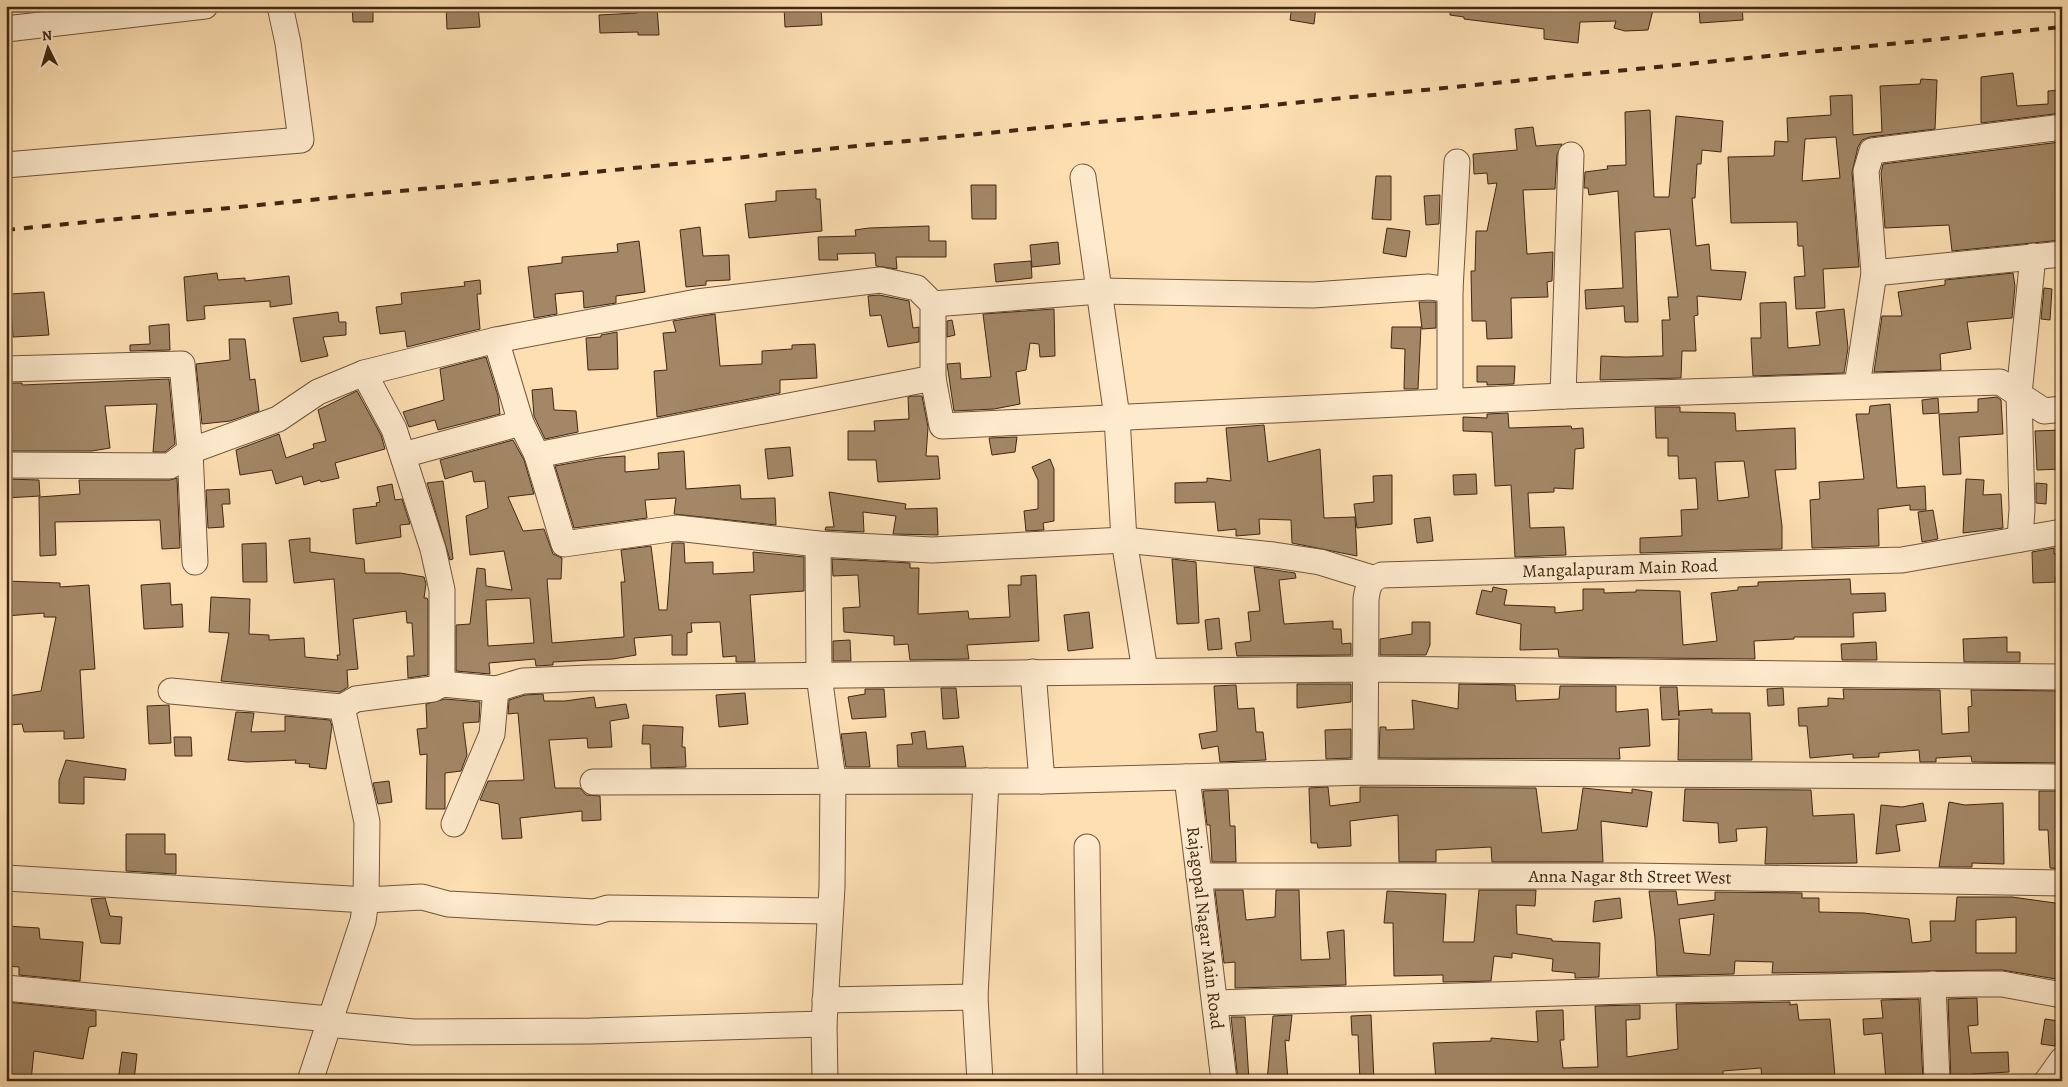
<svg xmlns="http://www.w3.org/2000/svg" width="2068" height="1087" font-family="Alegreya,serif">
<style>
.building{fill:#a38766;stroke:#412714;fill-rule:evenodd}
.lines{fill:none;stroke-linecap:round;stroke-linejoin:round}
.minor-casing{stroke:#70553c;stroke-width:27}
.minor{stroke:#feeacd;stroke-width:25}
.rail{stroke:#412714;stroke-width:4;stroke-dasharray:9 9;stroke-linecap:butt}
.labels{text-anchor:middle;stroke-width:5;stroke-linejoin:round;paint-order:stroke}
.street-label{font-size:18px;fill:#412714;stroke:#feeacd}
</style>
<rect width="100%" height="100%" fill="#fddfb2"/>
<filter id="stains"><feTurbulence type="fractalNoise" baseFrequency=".004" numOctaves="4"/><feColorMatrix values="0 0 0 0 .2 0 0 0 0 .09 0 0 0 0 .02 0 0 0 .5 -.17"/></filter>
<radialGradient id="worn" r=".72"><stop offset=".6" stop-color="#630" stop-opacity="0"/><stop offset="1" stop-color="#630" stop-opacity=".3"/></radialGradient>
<!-- building -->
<path class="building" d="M352,6h21v16h-20z
M446,6h32l2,21 -33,2z
M637,6h20l2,29h-21v-3l-38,1 -1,-18 38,-2z
M784,6h37l1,19 -37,2z
M1292,6h24l-2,18 -24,-4z
M1450,6h42l17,4v-4h40l46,5v-5h59l-6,24 -23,1 -11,-3 2,-7 -36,1 -2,21 -34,-4v-10l-80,-10v-2l-14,-2z
M1699,6h43l1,14 -43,3z
M2013,73l4,33 31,-2v-13l14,-1v23l-81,10v-46z
M1921,79l16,1 -2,49 -65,8 -8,3 -4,7 -6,25 7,95 -36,2 2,39 -29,1 -2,-32 11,-1 -2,-30h-5l-1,-24 -66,1 -3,-66 46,-1 1,-15 13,1 -1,-24 44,-3 -1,-19 22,-1 1,40 29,-3 -2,-46 40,-2zM1836,137l4,41 -38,3 3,-42z
M1650,110l4,87h15l7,-81 47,5 -2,31 -19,-2 -1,14h-4l-2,34h-3l4,48 13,-2 2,26 35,2 -5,28 -44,-4 1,19 -4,1 2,35h-14l-1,27 -81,2 1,-24 25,1 37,-1 -1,-36h8l-2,-23h10l-8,-68 -35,3 3,90h-13l-1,-16 -38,3 -1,-19 38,-2 -5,-97 -29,4 -1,-7h-4l1,-16 23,-3 -1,-3 19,-1 -1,-53z
M1533,127l3,19 26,-2 -5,11 -2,34 -32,1 4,64 26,-2 -1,29 -5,1 1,15 -37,1 1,40 -25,1 -1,-18h-14l-1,-50h4l1,-40h11l10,-48 -9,1 -1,-11 -13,1 -1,-20 44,-4 -2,-21z
M2060,142l2,98 -110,11 -3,-26 -64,3 -4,-55 2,-9z
M1376,176h15v44l-19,-1z
M971,185h25v34h-24z
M816,189v10h4l2,32 -73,7 -4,-34 31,-3v-10z
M1440,195l-1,29 -13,1 -2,-29z
M929,226v15h17v16h-50l1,12 -21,-3 -1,-13 -38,1 1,6h-19l-1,-23 38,-1 -1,-6 14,-2z
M700,227l3,29 26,-1 1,25 -24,1v4l-20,2 -6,-57z
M1387,228l23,3 -4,26 -23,-4z
M639,241l6,51 -29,4v7l-32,5 -1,-17 -28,3 2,20 -23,4 -6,-51 34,-4v-6l56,-5 -1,-8z
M1058,242l2,22 -28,3 -2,-22z
M1031,261l1,17 -36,4 -2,-18z
M217,273l1,7 27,-2v3l44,-5 3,28 -22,3v-6l-66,5 1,13 -18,2 -3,-44z
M2013,273l2,13 -3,32 -45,4 4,27 -31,5 1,16 -67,2 8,-56h20l-4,-24 47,-7v-5z
M480,280l1,14h-4l3,35 -73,18 -2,-16 -25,3 -4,-27 26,-3 -1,-11 64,-7 -1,-4z
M2044,288l8,1 -2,31 -9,-1z
M44,292l5,43 -36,2 -3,-43z
M879,295l30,6 4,27 6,-1v15l-31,5 -7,-32 -11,1 -2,-20z
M1419,302h17v26l-14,1z
M1786,302l2,46 32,-3 -4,-33 28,-3 4,39 -4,25 -91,3 -2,-38h10l-1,-35z
M1054,309l1,47 -15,1 -1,-13 -9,-1 -4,27 -10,2 4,32 -26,5 -40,2 -7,-47 13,-1 1,16 30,-2 -8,-63z
M338,312l1,10h7v13l-23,2 5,19 -27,6 -8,-44z
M715,314l5,52 42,-2v-13l30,-2v-4l23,-1 2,34 -37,2v13l-123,24 -3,-46 13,-1 -4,-37 13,-1 -3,-11z
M952,320l3,15 -8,2v-16z
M169,324l1,26 -40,1v-6l20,-1 -1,-18z
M1392,327h29l-3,62h-14l1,-40 -14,-1z
M617,332l1,37 -30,1 -2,-32 15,-1v-2z
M229,339h16l5,41 5,-1 4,32 -29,10 -28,3 -6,-60 34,-4z
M486,357l12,39 2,18 -62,16 -3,-10 -26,7 -6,-15 41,-12 -4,-31z
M1477,366h38l-1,18 -27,1v-3h-10z
M169,379l6,65 -10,8h-12l4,-48 -52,2 5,42 -18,3h-86v-68h16v2z
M552,388l2,22 22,1 2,21 -33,7 -11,-23 -2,-26z
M357,391l24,44 4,14 -50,14 4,15 -18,4 -1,-2 -16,5 -2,-9 -26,8 -4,-14 -32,5 -4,-25 43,-16 7,24 28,-10 -1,-4 13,-3 -8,-31z
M913,396h9l6,31 -2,29h12l2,23 -62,3 -2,-22h-28v-29h27l-1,-10 35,-2 -1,-22z
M1997,397l4,3 2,34 -44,3 2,37 -18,1 -4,-61 39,-2v-13z
M1938,398l1,15 -16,1 -1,-14z
M1890,404l7,84 28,-2 1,24h-16v-5l-32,4 1,37 -67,2 -2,-48 10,-1 -1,-17 45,-3 -8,-65h13l1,-8z
M1655,407h25v5l55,1 1,18 59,-3 1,41 -21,1 7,56v23l-142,4v-15l42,-2 -1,-26 17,-1 -2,-31 -17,1 -1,-23h-10v-18h-12zM1744,461l5,36 -31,4 -3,-39z
M1508,413l1,15 62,-2 1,3 11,-1 1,20 -9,1 -2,40 -19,-1v4l-26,1 2,35 34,-1 2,28 -51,2 -4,-72 -16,1 -3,-54 -29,-1v-14l24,1v-4z
M1264,425l4,37 52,-13 4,69 31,-1 2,39 -65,-13 -1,-23 -32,-1 1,15 -24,2v-7l-18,2 -3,-29 -40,1v-20l32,-1v-4l24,3 -5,-53z
M2062,430v39l-25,1 -2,-39z
M1017,437l-2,15 -23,3 -3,-17z
M513,440l11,20 10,34 -26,3 15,34 21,-2 9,25 9,4 -1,21h-14l5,64 72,-6 -3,-55h4l-4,-32 30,-4 8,64h8l5,-67h12l1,20 28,-1v12l41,-2 -1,-20 51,5v34l-54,4 5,67h-19v-6l-13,1 -3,-35 -29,1 1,9 -5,1v22h-15v-20l-38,3 2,17 -23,4 -60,3v3l-17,1 -1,-7 -46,4 1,11 -34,-3v-46l14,-1 7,-56 8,1 1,17 26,4 -8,-39 -34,4 -4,-39 22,-8 -3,-27 -11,1 -2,-11 -27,8 -5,-19zM530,598l4,45 -46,3 -2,-46z
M790,447l3,29 -25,3 -3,-30z
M684,451l2,38 54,-4 1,14 34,-1 1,27 -102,-11 2,-16 -31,2 2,18 -73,10 -19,-62 44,-8 26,-2v16l34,-3 -1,-16z
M1050,459l4,10v52l-11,2 1,7 -18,1 -2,-20 14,-2v-29l-6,-13z
M1476,474l1,20 -23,1 -1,-20z
M1392,475v49l-35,4 -3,-24 20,-2 -1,-26z
M177,478l3,70 -18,1 -2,-29 -105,2 1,33 -16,1 -1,-59 41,-3 -1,-14h91z
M6,479l33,1 1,16 -34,2z
M1966,479l18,1 -1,15 18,-1 2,34 -40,5z
M443,481l10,78 -3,1 -23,-77z
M2036,483l11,1 -1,20 -10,-1z
M392,484l3,16 7,-1 8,25 -10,1 1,12 -45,7 -3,-35 24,-3 -1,-3 4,-1 -3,-15z
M229,489l1,15h-8l2,23 -16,1 -2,-38z
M829,492l77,12 -1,5 32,-1 1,27 -45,-1 3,-18 -33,-4 1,20 -39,-2 1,-3h8z
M1933,510l5,29 -16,3 -4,-30z
M1430,517l3,24 -16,2 -3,-24z
M310,538v14l54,7 1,14h35l24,4 2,7 -2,14h3l1,3v74l-20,3 -1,-22h7l-2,-33h-5l-1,-12 -53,8 5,50 -11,1 1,17 -8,5 -119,-11 8,-48 -20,-1 2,-35 39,2 -1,35 20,1v5l35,-2 1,19 33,3 -1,-5h3l-6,-76 -40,4 -5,-43z
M266,543l1,39h-24l-1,-38z
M2054,548v6l8,-1v24l-7,1 1,4 -23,1 -1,-31z
M832,559l78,4v5h9l-1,46 50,-3 1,8 41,-2 -2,-32h13v-9l15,-1 3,66 -72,4 2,14 -59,1 -2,-16 -14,1v-9l-50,-4 -1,-24 17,-1 -2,-32 -25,1z
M1172,559l24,3 3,61 -22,1z
M1254,567l41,6 1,5 -17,2 5,44 49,-3v8h8l1,15 9,-1v12l-114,1 -2,-13 16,-2 -3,-29 12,-1z
M1850,579l1,15 34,-1 1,18 -33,2 1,24h-60v2l-40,2 1,18 -196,-2 -1,-8 -38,1 1,-26 -45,-10 6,-24 10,2 1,-5 14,3 -3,15 51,2v6l28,-3v-21h21v4l32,-1v-2l44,1 3,54 34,-4 -6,-48 27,-3v-3l20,-1v-4z
M6,581l54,2v4l29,-2 6,84 -15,1 4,68 -20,1v-8l-40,1 -2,-8 -13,1 -1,-29 33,-5 15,-74h-12v-4l-38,3z
M170,583l1,22 11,-1 1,23 -39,2 -3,-44z
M1089,612l4,36 -25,3 -4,-36z
M1219,618l3,31 -14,1 -3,-30z
M1412,622h18v23l-4,10h-46v-16l32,-5z
M2007,637v15h13v10h-56l-1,-23z
M850,640l1,21h-18v-20z
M1876,642l1,18h-35l-1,-16z
M1297,684h54v18l-54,6z
M1459,684l56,1 1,16 43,-2 1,-13h56v26l32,-3 2,37 -31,2 1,11 -241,-1 1,-31h6v3l28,-1 -2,-29 46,9z
M1236,685l2,24 16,-1 2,24h7l3,28 -46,2 -2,-16 -16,3 -3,-15 18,-3 -3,-45z
M1660,687h17l2,29v-5l33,-2v4h38l2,47h-74l1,-41 -17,1z
M941,688h15l3,30 -16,1z
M1783,688l1,17 -16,1 -1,-17z
M865,689h19l2,28 -34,2 -4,-22 17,-3z
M1843,689l97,1 2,44 27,-2 -1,-25 4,-1 -1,-16 91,1v72l-90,-1 -1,-6 -35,2v4h-16l-1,-12 -40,3v4l-26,1v-4l-43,4 -3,-32h-8l-1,-18 30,-2v-8l16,1z
M745,693l3,31 -29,3 -3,-32z
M543,694l1,7h21l29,-4 2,11 30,-4 3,14 -19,3 2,26 -24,1 -1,-10 -38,2 6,48h25l6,7 14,1 1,24 -19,1v-10l-62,7 2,20 -20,1 -3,-35 -19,-4 8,-19 36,-1 -6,-67 -10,1 1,-14 16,-5z
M445,699l35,3 -1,20 -16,1 4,32 -6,16 -16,2v36h-19l1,-55 -7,1 -3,-26 10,-1 -1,-24z
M169,705l2,38 -22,1 -2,-38z
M236,712l18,1 -3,19 34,-1v-15l45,4 2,6 -6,43 -17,-2 1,-3 -15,-1 1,-3 -49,2 -19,-2z
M643,725l40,2 -1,20h3l1,20 -35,1 -1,-24h-8z
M1351,729v29l-25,1 -1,-29z
M925,731l2,18 36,-3 3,21h-68l-1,-22 16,-1 -2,-11z
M866,732l4,35h-24l-5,-33z
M174,737h17l1,19h-17z
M66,760l60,9 -1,11 -41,-3v27l-25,-1v-23z
M389,781l3,21 -14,2 -5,-21z
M1328,787l2,19 30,-4v-15l176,1 6,45 35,-3 6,-42 49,5v-4l20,3 -5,35 -46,-6 2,41h-111l-1,-15 -55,3v12h-37l-1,-47 -48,6 1,25 -33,2 -1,-5h-6l-2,-55z
M1685,789l126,1 2,26 41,-2 3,49 -92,1 2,-37 -31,2 1,12 -18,2 -1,-20 -35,-2z
M1228,790l2,36h5l1,36h-24l-2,-37h-3l-4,-34z
M2039,791h23v78l-12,-1 -2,-38h-9z
M1949,802l16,3 38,-2 1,61 -32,-1v4h-33z
M1923,803l3,18 -30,4 4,26 -24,3 5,-49 21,2z
M126,834h39v20h11v20l-50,-3z
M1215,890h28l3,30 29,-3 1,-27h23l2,70 29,-1 -3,-27 17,-2 2,55 -111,3v-26l-11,1z
M1479,890h57l-1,16 -19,-1 1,29 35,5v2l48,2 -1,34 -24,1v-5l-23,-2 1,-12 -41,-6v5l-18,-2 -3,25 -48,1v-7l-49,1 -1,-53h-9l3,-32 59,3 -3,48h31z
M1649,891h27l2,14 37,-5v-8l87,1v5h17v14l45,1 45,6 3,24 19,-2 -1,-20h25l2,-24h55l50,7v76l-60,-10 -230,3 1,-11 -38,-1 -1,13 -77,2 -2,-38zM1714,914l-4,41 -26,-2 -5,-34zM2016,917v36h-40v-33z
M105,898l5,18 12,1 -2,27 -19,-1 -10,-44z
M1620,898l2,20 -29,4 2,-21z
M6,926l33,2 1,11 43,3 -3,39 -61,-6v-8l-13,-1z
M1977,998l1,27 -10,1 3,27 37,-1 1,20 -36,2 1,5 -23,2 -3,-82z
M1919,999l4,82h-37l-4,-48 -18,2 -1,-16 20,-1 -2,-18z
M6,1002l90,9v15l-7,1 -6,32 -49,-8 -3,30h-20l1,-13 -6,-1z
M1790,1002v3l7,-1 2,16 31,-1 5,57 -40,5h-33l-1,-13 -38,3v5l-24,2v3h-263l-3,-38 58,-2v-3l47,4 -2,-31 27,-1 1,30h-4l3,28 35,-1 -3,-61 45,-1v14l-14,1 1,37 51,-8 -2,-45z
M1292,1015l-3,26 -4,-1 3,41h-21l6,-65z
M1371,1015l3,66h-14l-2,-46h-6l-1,-19z
M1231,1017h14l4,64h-11z
M2045,1019l14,2 -4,25 -14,-2z
M122,1052l15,2 -3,27h-16z"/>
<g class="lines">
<defs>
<g id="minor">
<path d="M6,29l199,-23"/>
<path d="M6,165l295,-25 -13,-97 -8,-37"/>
<path d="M1083,177l34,240 7,123 21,131"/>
<path d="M1874,273l188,-19"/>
<path d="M933,304l167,-13 213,4 116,-8 21,3"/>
<path d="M496,340l25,83 16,32 27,89 113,-16 141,16 114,6 192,-10 150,15 46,7 52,16"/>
<path d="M6,369l176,-5 8,87 5,111"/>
<path d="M364,373l30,56 39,120 9,41v94"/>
<path d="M1857,386l17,-113 -8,-102 6,-20 190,-24"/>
<path d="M1563,396l8,-241"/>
<path d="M1450,401v-111l7,-128"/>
<path d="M403,455l118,-32"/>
<path d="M537,455l396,-77 9,48 621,-30 437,-14 44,29 18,-2"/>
<path d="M6,465l164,1 20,-15 88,-32 40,-27 46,-19 132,-33 201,-38 183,-22 37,8 16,16v74"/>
<path d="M2020,539l2,-30 -3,-115 14,-138"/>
<path d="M818,544l1,131 14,105 -1,107 -8,137 1,57"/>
<path d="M1033,672l9,109"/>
<path d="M171,691l171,16 14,-8 77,-10 9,-5 54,5 27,-8 65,-3 777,-9 697,8"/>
<path id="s1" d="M1365,772l1,-173c2,-13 3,-19 16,-24l520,-15 160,-28"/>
<path id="s2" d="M1187,777l37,304"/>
<path d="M593,782l449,-1 323,-9 697,5"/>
<path d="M454,824l38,-90 4,-45"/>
<path d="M1087,847l3,234"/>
<path id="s3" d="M1199,876h434l429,7"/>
<path d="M6,878l360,22 56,-3 26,7 147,8 13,-4 222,3"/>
<path d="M1933,984l4,97"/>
<path d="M6,988l323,31 8,6 77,7 177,-1 233,-7"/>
<path d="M825,1000l150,-3"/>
<path d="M1215,1003l446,-13 308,-6h33l60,11"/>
<path d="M310,1081l53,-160 3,-21 1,-78 -25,-115"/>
<path d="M980,1081l-5,-84 11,-216"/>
<path d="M2047,1081l15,-21"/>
</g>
</defs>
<!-- minor casing -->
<use href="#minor" class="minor-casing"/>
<!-- minor -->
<use href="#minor" class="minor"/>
<!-- rail -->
<path class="rail" d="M6,230l2056,-203"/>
</g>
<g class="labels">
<!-- street labels -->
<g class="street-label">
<text dy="6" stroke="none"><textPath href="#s1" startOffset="442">Mangalapuram Main Road</textPath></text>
<text dy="6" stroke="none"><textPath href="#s3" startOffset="431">Anna Nagar 8th Street West</textPath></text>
<text dy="6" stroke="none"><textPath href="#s2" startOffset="152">Rajagopal Nagar Main Road</textPath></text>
</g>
</g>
<!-- margin -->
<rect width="2068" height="1087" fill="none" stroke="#fddfb2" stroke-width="25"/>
<rect x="8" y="8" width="2053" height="1072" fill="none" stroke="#412714" stroke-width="2.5"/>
<rect x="12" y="12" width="2043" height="1062" fill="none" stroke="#412714"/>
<!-- north arrow -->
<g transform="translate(48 48) rotate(355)" stroke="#feeacd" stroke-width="4" paint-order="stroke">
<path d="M0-4L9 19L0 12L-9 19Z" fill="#412714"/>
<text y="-8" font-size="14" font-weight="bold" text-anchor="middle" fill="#412714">N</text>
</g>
<rect width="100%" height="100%" filter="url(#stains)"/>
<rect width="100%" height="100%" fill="url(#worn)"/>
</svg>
